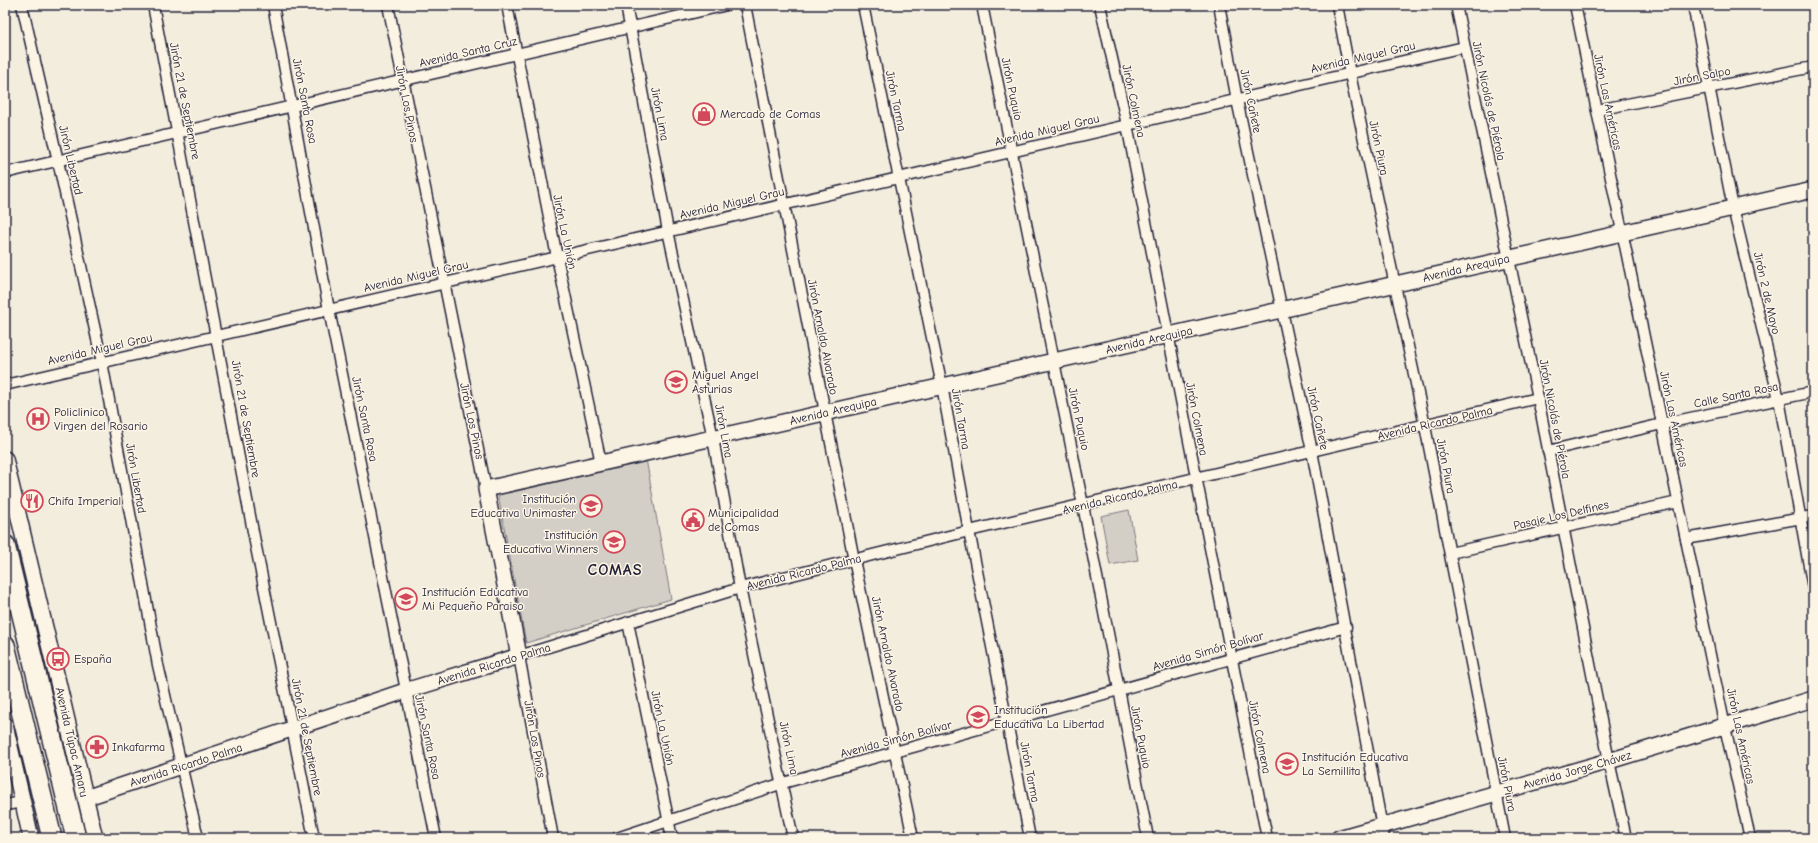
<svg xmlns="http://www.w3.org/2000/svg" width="1818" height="843" viewBox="0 0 1818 843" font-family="'Comic Neue',sans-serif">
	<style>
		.green { fill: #d4cfc6; stroke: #7b7880 }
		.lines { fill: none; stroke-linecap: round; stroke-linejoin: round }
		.street-casing { stroke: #22223b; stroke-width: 13 }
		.secondary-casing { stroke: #22223b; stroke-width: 18 }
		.highway-casing { stroke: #22223b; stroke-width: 22 }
		.street { stroke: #fcf5e5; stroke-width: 10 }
		.secondary { stroke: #fcf5e5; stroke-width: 15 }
		.highway { stroke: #fcf5e5; stroke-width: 19 }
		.labels { text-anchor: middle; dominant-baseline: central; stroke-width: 3; stroke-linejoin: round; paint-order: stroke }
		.street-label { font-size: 12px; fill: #22223b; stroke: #fcf5e5 }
		.poi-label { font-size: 12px; fill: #22223b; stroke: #fcf5e5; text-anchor: start }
		.district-label { font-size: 16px; font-weight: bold; letter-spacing: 1px; fill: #22223b; stroke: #fcf5e5 }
	</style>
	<rect width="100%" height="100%" fill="#f3edde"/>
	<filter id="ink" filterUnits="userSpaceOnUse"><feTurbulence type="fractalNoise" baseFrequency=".025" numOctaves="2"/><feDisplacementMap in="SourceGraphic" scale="8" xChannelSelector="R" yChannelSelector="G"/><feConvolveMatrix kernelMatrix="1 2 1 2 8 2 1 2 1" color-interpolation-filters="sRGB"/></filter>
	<g filter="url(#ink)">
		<g class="green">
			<polygon points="646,459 671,599 526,643 498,495"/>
			<polygon points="1129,510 1138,560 1110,565 1101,516"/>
		</g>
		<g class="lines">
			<g class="street-casing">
				<g id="street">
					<polyline points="22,5 58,161 102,362 158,665 198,838"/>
					<polyline points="153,5 255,542 314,838"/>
					<polyline points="273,5 329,310 436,838"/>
					<polyline points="388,5 486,489"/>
					<polyline points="507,5 557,257 601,463"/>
					<polyline points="626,5 668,231 713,438 740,588 793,838"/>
					<polyline points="745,5 854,560 913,838"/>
					<polyline points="863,5 942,386 969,531 1030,838"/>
					<polyline points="982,5 1083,505 1148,838"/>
					<polyline points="1100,5 1127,125 1267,838"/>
					<polyline points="1219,5 1237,100 1312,451 1384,838"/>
					<polyline points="1337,5 1350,74 1425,426 1505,838"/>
					<polyline points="1456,5 1538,398 1609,761 1626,838"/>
					<polyline points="1575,5 1725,727 1750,838"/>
					<polyline points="1693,5 1733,208 1779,399 1813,588"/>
					<polyline points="1597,110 1813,67"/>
					<polyline points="5,173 727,5"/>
					<polyline points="5,385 1464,47"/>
					<polyline points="1548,451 1662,424 1813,392"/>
					<polyline points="1686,539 1813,516"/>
					<polyline points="1450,553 1678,502"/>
					<polyline points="628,622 672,838"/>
					<polyline points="5,805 23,802"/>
					<polyline points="553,838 519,656 740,588 969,531 1538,398"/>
					<polyline points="617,838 783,783 1346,627"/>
				</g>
			</g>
			<g class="secondary-casing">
				<g id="secondary">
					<polyline points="5,459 95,838"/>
					<polyline points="5,725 31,838"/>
					<polyline points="85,798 405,691 519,656 486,489 1813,190"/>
					<polyline points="1339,838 1609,761 1813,699"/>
				</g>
			</g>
			<g class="highway-casing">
				<g id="highway">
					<polyline points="5,545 76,838"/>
					<polyline points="5,645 52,838"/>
				</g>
			</g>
			<use href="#street" class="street"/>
			<use href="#secondary" class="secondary"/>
			<use href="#highway" class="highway"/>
		</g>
	</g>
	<defs>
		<g id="shop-ring" transform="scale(1.15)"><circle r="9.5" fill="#fcf5e5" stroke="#d1495b" stroke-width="1.5"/><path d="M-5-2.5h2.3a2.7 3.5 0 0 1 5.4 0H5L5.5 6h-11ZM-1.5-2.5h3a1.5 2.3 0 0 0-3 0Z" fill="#d1495b"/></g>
		<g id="school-ring" transform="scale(1.15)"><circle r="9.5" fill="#fcf5e5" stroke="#d1495b" stroke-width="1.5"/><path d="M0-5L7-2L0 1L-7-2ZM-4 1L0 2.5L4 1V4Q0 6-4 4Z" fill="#d1495b"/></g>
		<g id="hospital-ring" transform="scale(1.15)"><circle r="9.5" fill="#fcf5e5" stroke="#d1495b" stroke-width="1.5"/><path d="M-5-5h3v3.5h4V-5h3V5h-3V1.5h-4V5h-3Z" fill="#d1495b"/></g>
		<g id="restaurant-ring" transform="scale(1.15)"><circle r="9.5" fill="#fcf5e5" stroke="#d1495b" stroke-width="1.5"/><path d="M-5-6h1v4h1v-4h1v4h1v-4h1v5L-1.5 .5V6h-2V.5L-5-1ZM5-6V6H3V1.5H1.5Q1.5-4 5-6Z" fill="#d1495b"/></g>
		<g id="civic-ring" transform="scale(1.15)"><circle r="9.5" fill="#fcf5e5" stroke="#d1495b" stroke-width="1.5"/><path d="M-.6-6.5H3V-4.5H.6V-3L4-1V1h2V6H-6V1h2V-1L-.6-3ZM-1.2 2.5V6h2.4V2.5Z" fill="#d1495b"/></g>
		<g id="bus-ring" transform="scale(1.15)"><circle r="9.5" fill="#fcf5e5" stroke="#d1495b" stroke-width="1.5"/><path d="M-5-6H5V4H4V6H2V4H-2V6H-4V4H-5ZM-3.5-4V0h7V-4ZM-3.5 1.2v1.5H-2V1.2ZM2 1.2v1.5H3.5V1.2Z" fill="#d1495b"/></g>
		<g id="pharmacy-ring" transform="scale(1.15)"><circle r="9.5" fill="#fcf5e5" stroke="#d1495b" stroke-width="1.5"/><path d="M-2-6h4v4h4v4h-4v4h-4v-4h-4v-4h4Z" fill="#d1495b"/></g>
	</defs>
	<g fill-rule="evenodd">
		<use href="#shop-ring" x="704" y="114"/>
		<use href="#school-ring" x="676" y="382"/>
		<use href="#hospital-ring" x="38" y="419"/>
		<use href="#restaurant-ring" x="32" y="501"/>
		<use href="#school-ring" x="591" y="506"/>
		<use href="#civic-ring" x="693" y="520"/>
		<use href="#school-ring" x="614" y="542"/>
		<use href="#school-ring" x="406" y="599"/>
		<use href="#bus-ring" x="58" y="659"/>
		<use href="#school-ring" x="978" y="717"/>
		<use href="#pharmacy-ring" x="97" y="747"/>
		<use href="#school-ring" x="1287" y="764"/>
	</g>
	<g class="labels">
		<g class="street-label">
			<text transform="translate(468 52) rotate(-13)">Avenida Santa Cruz</text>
			<text transform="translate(1363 57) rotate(-13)">Avenida Miguel Grau</text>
			<text transform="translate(1702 76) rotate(-11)">Jirón Salpo</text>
			<text transform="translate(1012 89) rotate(78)">Jirón Puquio</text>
			<text transform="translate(185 101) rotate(79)">Jirón 21 de Septiembre</text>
			<text transform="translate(305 101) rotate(79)">Jirón Santa Rosa</text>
			<text transform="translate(896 101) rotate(78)">Jirón Tarma</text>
			<text transform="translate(1134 101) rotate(78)">Jirón Colmena</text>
			<text transform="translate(1251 101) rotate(78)">Jirón Cañete</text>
			<text transform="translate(1489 101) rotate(78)">Jirón Nicolás de Piérola</text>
			<text transform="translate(1608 102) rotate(78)">Jirón Las Américas</text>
			<text transform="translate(407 104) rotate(79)">Jirón Los Pinos</text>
			<text transform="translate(660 114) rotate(79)">Jirón Lima</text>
			<text transform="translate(1047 130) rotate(-13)">Avenida Miguel Grau</text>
			<text transform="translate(1379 148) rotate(78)">Jirón Piura</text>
			<text transform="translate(71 160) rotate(77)">Jirón Libertad</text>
			<text transform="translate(732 203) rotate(-13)">Avenida Miguel Grau</text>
			<text transform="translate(565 232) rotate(78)">Jirón La Unión</text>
			<text transform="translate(1466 268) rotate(-13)">Avenida Arequipa</text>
			<text transform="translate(416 276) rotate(-13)">Avenida Miguel Grau</text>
			<text transform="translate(1767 293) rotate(77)">Jirón 2 de Mayo</text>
			<text transform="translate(823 337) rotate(79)">Jirón Arnaldo Alvarado</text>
			<text transform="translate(1149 340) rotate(-13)">Avenida Arequipa</text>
			<text transform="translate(100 349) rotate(-13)">Avenida Miguel Grau</text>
			<text transform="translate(1736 395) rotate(-12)">Calle Santa Rosa</text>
			<text transform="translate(833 411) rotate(-13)">Avenida Arequipa</text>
			<text transform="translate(1318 418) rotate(78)">Jirón Cañete</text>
			<text transform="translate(246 419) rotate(80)">Jirón 21 de Septiembre</text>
			<text transform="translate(365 419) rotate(78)">Jirón Santa Rosa</text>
			<text transform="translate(961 419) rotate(80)">Jirón Tarma</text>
			<text transform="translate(1079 419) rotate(78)">Jirón Puquio</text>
			<text transform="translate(1197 419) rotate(79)">Jirón Colmena</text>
			<text transform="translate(1555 419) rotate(79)">Jirón Nicolás de Piérola</text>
			<text transform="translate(1674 419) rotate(78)">Jirón Las Américas</text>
			<text transform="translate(472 421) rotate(78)">Jirón Los Pinos</text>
			<text transform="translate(1435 423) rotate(-13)">Avenida Ricardo Palma</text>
			<text transform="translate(724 431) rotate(79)">Jirón Lima</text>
			<text transform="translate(1446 466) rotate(79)">Jirón Piura</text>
			<text transform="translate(136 478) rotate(80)">Jirón Libertad</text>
			<text transform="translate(1120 497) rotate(-13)">Avenida Ricardo Palma</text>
			<text transform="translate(1561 515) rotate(-13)">Pasaje Los Delfines</text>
			<text transform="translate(804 572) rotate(-14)">Avenida Ricardo Palma</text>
			<text transform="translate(1208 651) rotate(-16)">Avenida Simón Bolívar</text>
			<text transform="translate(888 654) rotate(78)">Jirón Arnaldo Alvarado</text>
			<text transform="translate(494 664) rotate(-17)">Avenida Ricardo Palma</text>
			<text transform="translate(663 728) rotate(78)">Jirón La Unión</text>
			<text transform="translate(1741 736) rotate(78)">Jirón Las Américas</text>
			<text transform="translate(307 737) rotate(79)">Jirón 21 de Septiembre</text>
			<text transform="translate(428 737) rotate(78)">Jirón Santa Rosa</text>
			<text transform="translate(1141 737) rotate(79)">Jirón Puquio</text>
			<text transform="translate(1260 737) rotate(79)">Jirón Colmena</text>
			<text transform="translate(535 739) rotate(80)">Jirón Los Pinos</text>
			<text transform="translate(896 739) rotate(-15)">Avenida Simón Bolívar</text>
			<text transform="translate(72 742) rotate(77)">Avenida Túpac Amaru</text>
			<text transform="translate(789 748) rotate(78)">Jirón Lima</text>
			<text transform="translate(186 765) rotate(-18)">Avenida Ricardo Palma</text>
			<text transform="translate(1577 770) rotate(-16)">Avenida Jorge Chávez</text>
			<text transform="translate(1030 772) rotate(79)">Jirón Tarma</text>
			<text transform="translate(1507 784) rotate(79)">Jirón Piura</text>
		</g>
		<g class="poi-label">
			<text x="720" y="114">Mercado de Comas</text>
			<text x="692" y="375">Miguel Angel<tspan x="692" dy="14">Asturias</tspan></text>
			<text x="54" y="412">Policlinico<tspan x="54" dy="14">Virgen del Rosario</tspan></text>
			<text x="576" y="499" text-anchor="end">Institución<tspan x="576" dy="14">Educativa Unimaster</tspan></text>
			<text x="48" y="501">Chifa Imperial</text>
			<text x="708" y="513">Municipalidad<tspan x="708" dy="14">de Comas</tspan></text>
			<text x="598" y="535" text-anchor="end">Institución<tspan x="598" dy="14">Educativa Winners</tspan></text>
			<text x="422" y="592">Institución Educativa<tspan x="422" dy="14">Mi Pequeño Paraiso</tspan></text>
			<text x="74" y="659">España</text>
			<text x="994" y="710">Institución<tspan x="994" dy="14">Educativa La Libertad</tspan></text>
			<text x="112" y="747">Inkafarma</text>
			<text x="1302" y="757">Institución Educativa<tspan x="1302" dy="14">La Semillita</tspan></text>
		</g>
		<g class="district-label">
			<text x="615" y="570">COMAS</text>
		</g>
	</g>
	<rect width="1818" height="843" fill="none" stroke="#fcf5e5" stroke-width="20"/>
	<rect x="10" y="10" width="1798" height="823" fill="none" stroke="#22223b" stroke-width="1.5" filter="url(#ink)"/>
</svg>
